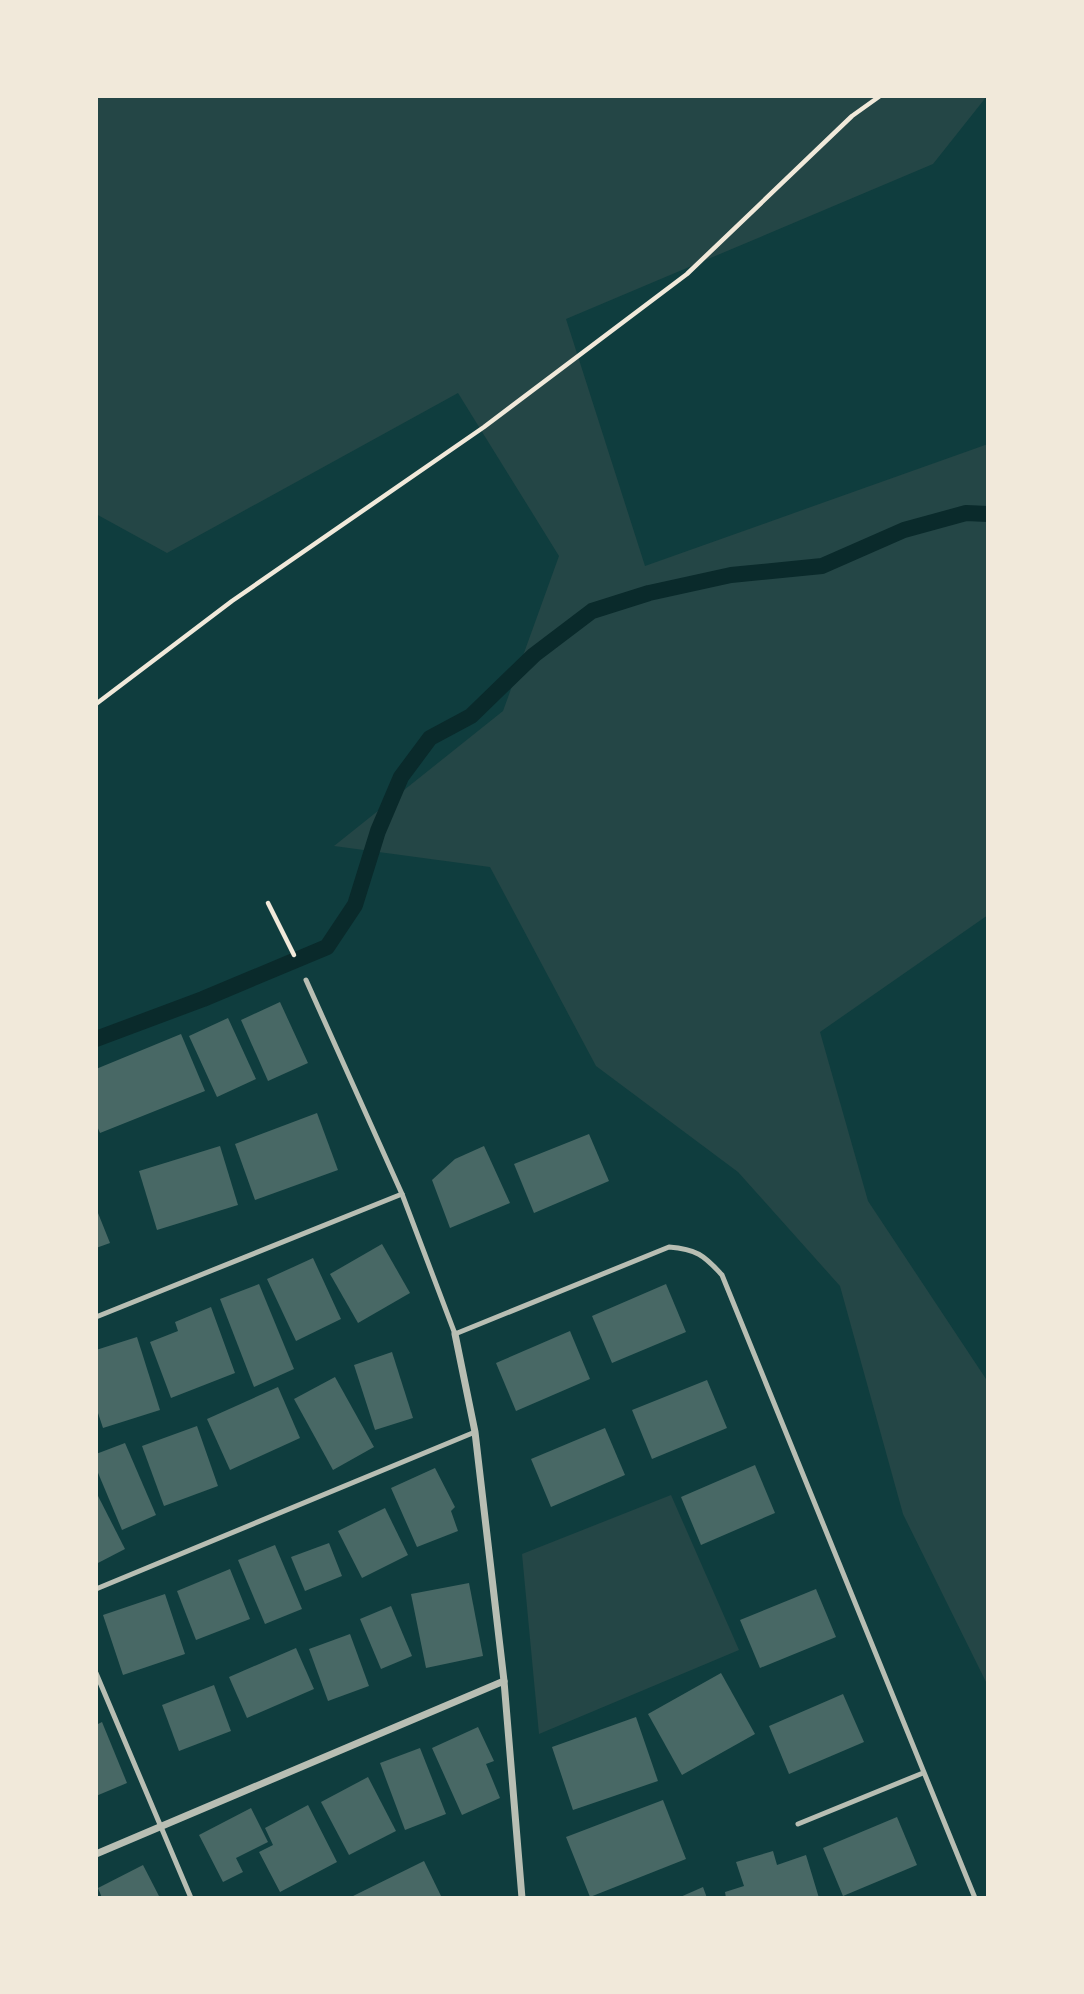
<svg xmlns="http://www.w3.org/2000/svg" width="1084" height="1994" viewBox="0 0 1084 1994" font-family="'Alegreya Sans',sans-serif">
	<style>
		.green { fill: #244646 }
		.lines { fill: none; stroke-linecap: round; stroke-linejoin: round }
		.stream { stroke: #0a2a2b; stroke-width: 16 }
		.building { fill: #486865 }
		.path { stroke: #f1e9da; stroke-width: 4.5 }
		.service { stroke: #b8beb3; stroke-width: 5 }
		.minor { stroke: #b8beb3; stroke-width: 7 }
	</style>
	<rect width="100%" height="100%" fill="#0f3d3e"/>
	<g class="green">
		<polygon points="96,96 987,96 933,164 566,319 645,566 988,444 988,915 820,1032 868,1201 988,1382 988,1686 903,1514 840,1286 738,1172 596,1066 490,867 334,846 503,711 559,556 458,393 167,553 96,514"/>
		<polygon points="671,1495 739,1650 539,1734 522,1554"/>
	</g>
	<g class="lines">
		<polyline class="stream" points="96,1039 203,999 327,947 355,905 378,831 401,777 430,738 471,716 534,655 592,611 649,593 731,575 822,566 904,530 966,513 988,514"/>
	</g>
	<g class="building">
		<polygon points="280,1002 308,1063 268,1081 241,1020"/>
		<polygon points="228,1018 256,1079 217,1097 189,1036"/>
		<polygon points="181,1034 205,1091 100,1133 96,1124 96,1069"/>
		<polygon points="317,1113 338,1170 255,1200 235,1144"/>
		<polygon points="589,1134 609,1181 534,1213 514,1164"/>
		<polygon points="220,1146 238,1205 157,1230 139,1171"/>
		<polygon points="484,1146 510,1203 450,1228 432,1180 455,1159"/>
		<polygon points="96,1208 110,1243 96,1248"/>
		<polygon points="382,1244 410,1293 358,1323 330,1274"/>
		<polygon points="313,1258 341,1319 296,1341 267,1279"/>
		<polygon points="259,1284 294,1369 254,1387 220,1299"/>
		<polygon points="666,1284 686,1332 612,1363 592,1316"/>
		<polygon points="211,1307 235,1373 171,1398 150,1342 178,1331 175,1322"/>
		<polygon points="570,1331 590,1379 516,1411 496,1363"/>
		<polygon points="137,1337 160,1410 103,1428 96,1407 96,1350"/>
		<polygon points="392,1352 413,1418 375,1430 354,1365"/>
		<polygon points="335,1377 374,1447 333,1470 294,1399"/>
		<polygon points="707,1380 727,1428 652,1459 632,1410"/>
		<polygon points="278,1387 300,1438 230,1470 207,1419"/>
		<polygon points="197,1426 218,1486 164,1506 142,1446"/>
		<polygon points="605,1428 625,1475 551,1507 531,1459"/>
		<polygon points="125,1443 156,1515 122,1530 96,1468 96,1454"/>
		<polygon points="755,1465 775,1513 701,1545 681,1497"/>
		<polygon points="435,1468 455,1507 451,1511 458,1531 417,1547 391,1488"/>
		<polygon points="96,1492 125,1549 96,1564"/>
		<polygon points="385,1508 408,1555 362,1578 338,1531"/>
		<polygon points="329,1543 342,1576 305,1591 291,1557"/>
		<polygon points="275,1545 302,1609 265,1624 238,1560"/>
		<polygon points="230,1569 250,1619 196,1640 177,1591"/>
		<polygon points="469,1583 483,1656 426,1668 411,1594"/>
		<polygon points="816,1589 836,1637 760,1668 740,1620"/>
		<polygon points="165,1594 185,1654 123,1675 103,1615"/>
		<polygon points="391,1606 412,1656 381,1669 360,1619"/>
		<polygon points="350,1634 369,1686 328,1701 309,1649"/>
		<polygon points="296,1648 314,1689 247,1718 229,1677"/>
		<polygon points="721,1673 755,1734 682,1775 648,1714"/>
		<polygon points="214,1685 231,1731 179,1751 162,1705"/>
		<polygon points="843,1694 864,1742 789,1774 769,1726"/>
		<polygon points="636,1717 658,1781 573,1810 552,1747"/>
		<polygon points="102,1722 127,1783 96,1796 96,1725"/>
		<polygon points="478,1727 494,1761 486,1764 500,1798 462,1815 432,1748"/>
		<polygon points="420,1748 446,1814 405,1830 380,1763"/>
		<polygon points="368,1777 396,1831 349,1855 321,1802"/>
		<polygon points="663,1800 686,1859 590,1897 566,1837"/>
		<polygon points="308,1805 337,1862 280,1892 259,1852 273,1845 265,1828"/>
		<polygon points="251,1808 268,1842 236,1858 243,1872 223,1882 199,1835"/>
		<polygon points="897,1817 917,1865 843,1896 823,1848"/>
		<polygon points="773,1851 777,1865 806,1855 819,1898 726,1898 725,1892 744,1886 736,1862"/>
		<polygon points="424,1861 442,1898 349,1898"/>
		<polygon points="143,1865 160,1898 102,1898 98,1888"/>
		<polygon points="703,1887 707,1898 678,1898"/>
	</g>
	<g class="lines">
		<g class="path">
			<polyline points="96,704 232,601 484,427 687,274 852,116 880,96"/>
			<polyline points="268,903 294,955"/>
		</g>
		<g class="service">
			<path d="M306 980 402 1194 455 1334 669 1247C696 1249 704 1255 722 1275L975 1898"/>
			<polyline points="96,1317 402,1194"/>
			<polyline points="96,1589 475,1432"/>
			<polyline points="96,1673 191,1898"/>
			<polyline points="798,1824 923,1773"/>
		</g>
		<g class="minor">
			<polyline points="455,1334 475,1432 504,1681 522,1898"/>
			<polyline points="96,1854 504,1681"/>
		</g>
	</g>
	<rect width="1084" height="1994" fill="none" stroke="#f1e9da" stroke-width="196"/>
</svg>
